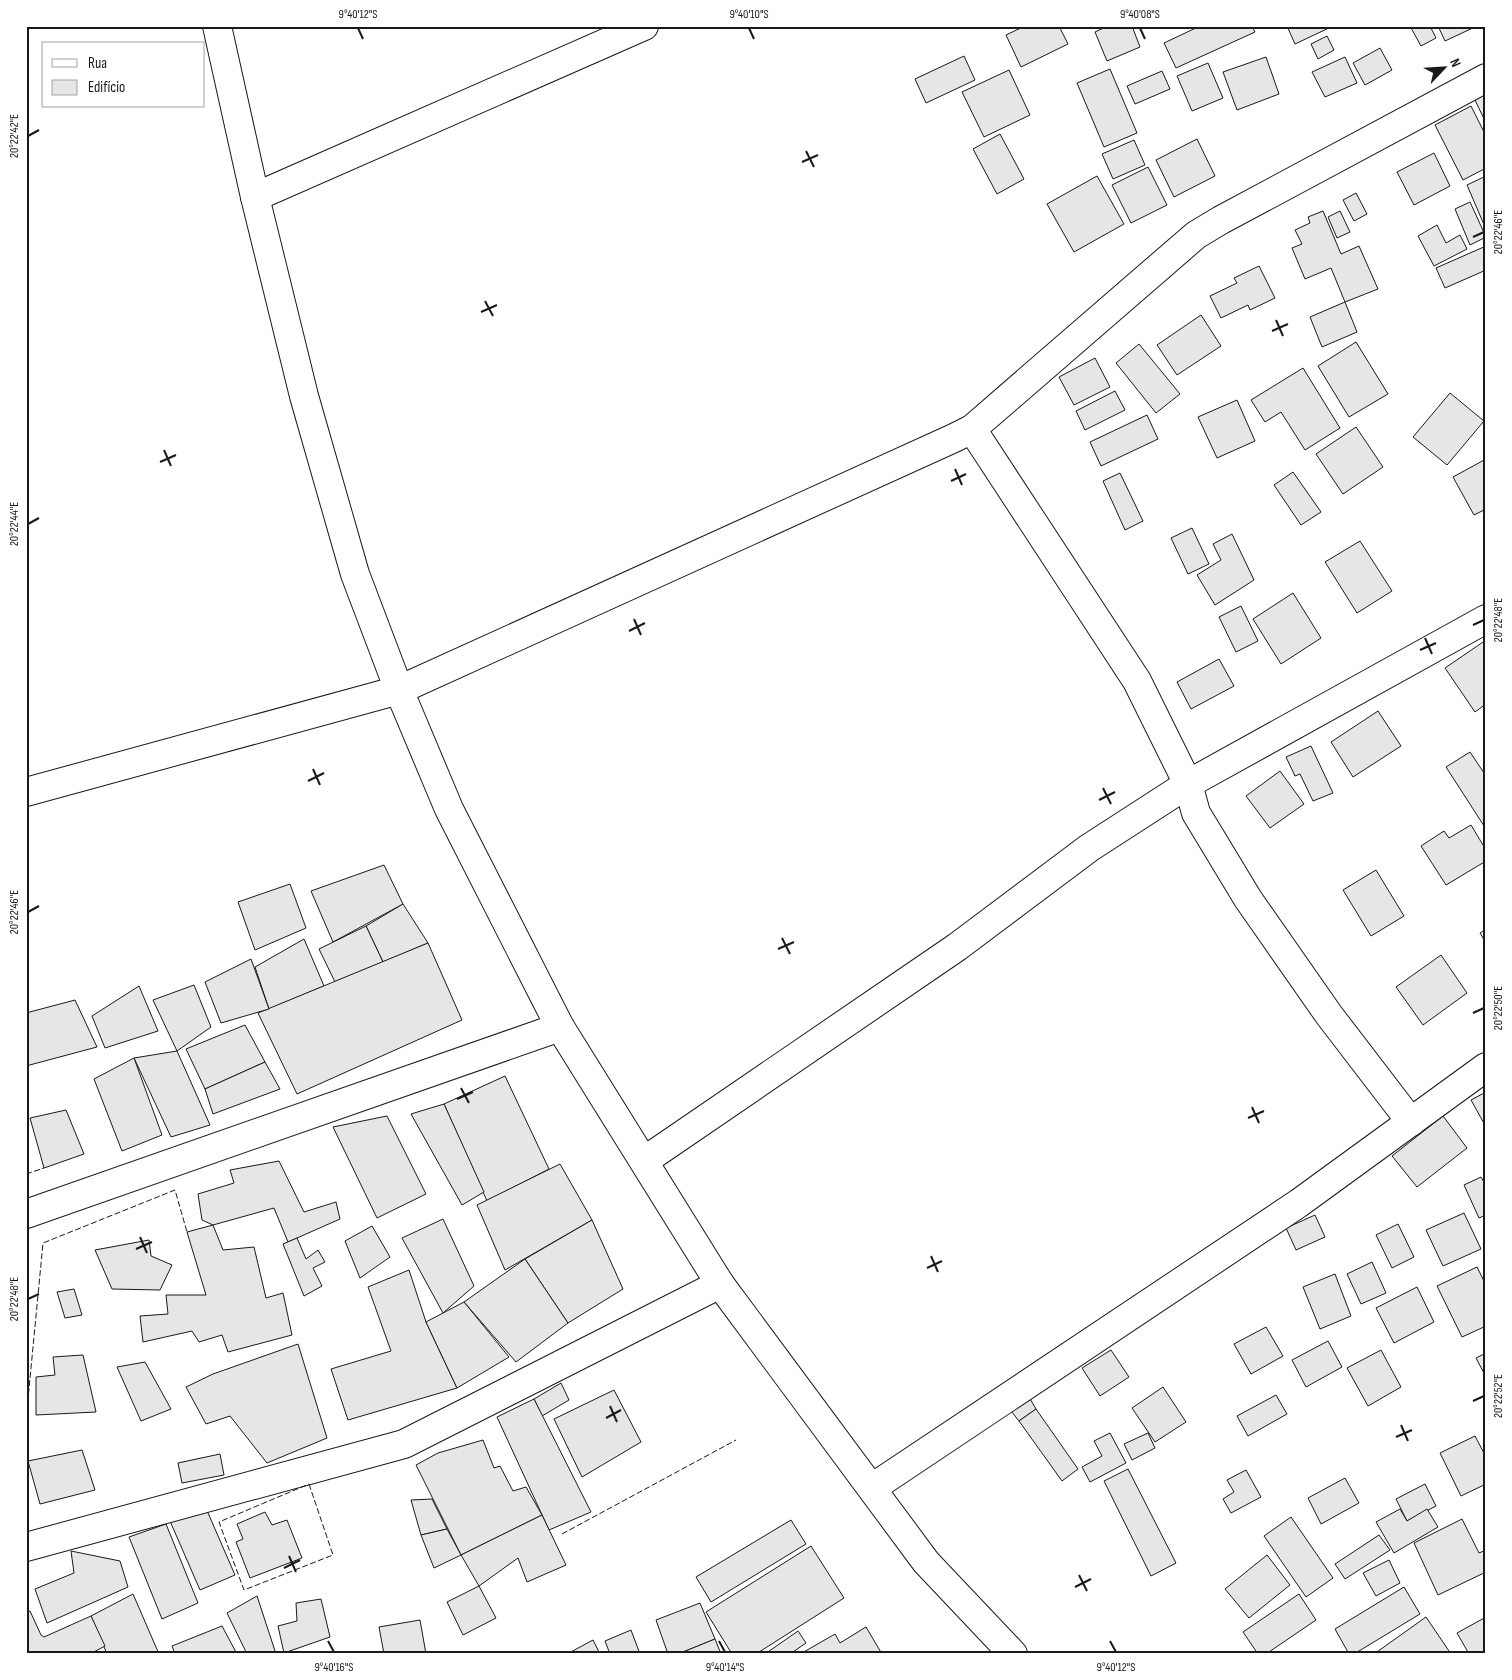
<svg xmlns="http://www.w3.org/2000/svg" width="1512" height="1680" viewBox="0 0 1512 1680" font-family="'Sofia Sans Condensed',sans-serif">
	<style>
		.building { fill: #e6e6e6; stroke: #1a1a1a }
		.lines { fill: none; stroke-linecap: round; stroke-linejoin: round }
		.minor-casing { stroke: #1a1a1a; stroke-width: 30 }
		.major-casing { stroke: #1a1a1a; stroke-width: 30 }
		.minor { stroke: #fff; stroke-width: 28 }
		.major { stroke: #fff; stroke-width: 28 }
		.fence { stroke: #1a1a1a; stroke-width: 1; stroke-dasharray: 6 2.5; stroke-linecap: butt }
		.ticks { fill: none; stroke: #1a1a1a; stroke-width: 2 }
		.neatline { fill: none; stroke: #1a1a1a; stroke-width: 2 }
		.ticks-label { font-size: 12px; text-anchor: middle; fill: #1a1a1a }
	</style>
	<rect width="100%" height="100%" fill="#fff"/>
	<g class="building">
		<polygon points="1025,26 1059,26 1068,44 1021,67 1006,35"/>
		<polygon points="1108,26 1132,26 1140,47 1107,61 1095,32"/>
		<polygon points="1200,26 1252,26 1255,32 1176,68 1164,43"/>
		<polygon points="1287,26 1331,26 1331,27 1295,44"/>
		<polygon points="1410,26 1430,26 1436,38 1421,46"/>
		<polygon points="1438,26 1477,26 1445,41"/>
		<polygon points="1327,36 1334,50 1318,59 1311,44"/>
		<polygon points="1380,48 1392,70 1365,85 1353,63"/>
		<polygon points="964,56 975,80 926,103 915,79"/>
		<polygon points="1266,57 1279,94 1237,110 1223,72"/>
		<polygon points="1345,57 1357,83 1325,97 1312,72"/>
		<polygon points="1208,63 1223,98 1192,111 1177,76"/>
		<polygon points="1110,69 1137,133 1104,147 1077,83"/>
		<polygon points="1009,70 1030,115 984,137 962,92"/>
		<polygon points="1162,71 1170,89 1135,104 1127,86"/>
		<polygon points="1486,93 1486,123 1474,98"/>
		<polygon points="1471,106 1486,136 1486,168 1463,180 1435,125"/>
		<polygon points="1000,134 1024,179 997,194 973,149"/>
		<polygon points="1197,139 1215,176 1174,197 1156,160"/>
		<polygon points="1134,140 1145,165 1113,179 1102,154"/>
		<polygon points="1434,153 1450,186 1414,205 1397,172"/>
		<polygon points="1148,167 1167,205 1131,223 1112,185"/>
		<polygon points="1097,176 1124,224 1074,252 1047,204"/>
		<polygon points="1486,176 1486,227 1485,227 1467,185"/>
		<polygon points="1356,193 1367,214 1354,221 1343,200"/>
		<polygon points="1470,202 1486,237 1470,245 1455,209"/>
		<polygon points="1323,211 1341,254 1359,246 1378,289 1345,302 1331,268 1305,279 1292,248 1302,244 1295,230 1310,223 1308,217"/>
		<polygon points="1340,211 1350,232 1337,238 1328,217"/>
		<polygon points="1437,225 1446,243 1460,235 1467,249 1434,266 1418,236"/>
		<polygon points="1486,246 1486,270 1445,288 1436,268"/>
		<polygon points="1259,266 1275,298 1250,310 1248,305 1221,318 1210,296 1237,283 1234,278"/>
		<polygon points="1345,302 1357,332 1322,347 1310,317"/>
		<polygon points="1201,315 1221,346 1177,375 1157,345"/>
		<polygon points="1356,342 1388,394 1349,417 1318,366"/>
		<polygon points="1139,344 1180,394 1156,413 1116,363"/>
		<polygon points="1095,358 1110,387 1074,405 1059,377"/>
		<polygon points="1303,368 1340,428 1305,450 1281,412 1265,422 1251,400"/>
		<polygon points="1115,391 1125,410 1085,430 1076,411"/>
		<polygon points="1450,393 1484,421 1447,465 1413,437"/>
		<polygon points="1237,400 1255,441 1217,458 1198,417"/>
		<polygon points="1147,415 1158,439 1101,466 1090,442"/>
		<polygon points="1356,427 1383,467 1343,494 1316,454"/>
		<polygon points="1486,459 1486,509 1474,515 1453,477"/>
		<polygon points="1293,472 1321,512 1301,525 1274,485"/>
		<polygon points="1120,473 1143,521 1125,530 1103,481"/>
		<polygon points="1192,528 1209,564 1188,574 1171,538"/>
		<polygon points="1232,534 1254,580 1215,605 1197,575 1221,560 1213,544"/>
		<polygon points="1360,541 1392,591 1357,613 1325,562"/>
		<polygon points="1293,593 1321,638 1281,664 1253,619"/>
		<polygon points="1241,606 1258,641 1236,652 1219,617"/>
		<polygon points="1486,640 1486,704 1475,712 1445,668"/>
		<polygon points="1219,659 1234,686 1191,709 1177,682"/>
		<polygon points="1378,711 1401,746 1353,777 1331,742"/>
		<polygon points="1311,746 1333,793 1313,801 1300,774 1295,776 1286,757"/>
		<polygon points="1470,752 1486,776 1486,829 1446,767"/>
		<polygon points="1280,771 1304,804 1270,828 1246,796"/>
		<polygon points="1471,825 1486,850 1486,861 1446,885 1421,846 1444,831 1449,838"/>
		<polygon points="384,865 403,904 333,942 311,891"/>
		<polygon points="1376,870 1404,916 1371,936 1343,890"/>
		<polygon points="290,884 306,928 255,950 238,902"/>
		<polygon points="403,904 428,943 383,962 366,926"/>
		<polygon points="366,926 383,962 335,982 319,949"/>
		<polygon points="1486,929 1486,943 1480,933"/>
		<polygon points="304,939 324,986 269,1009 255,967"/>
		<polygon points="428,943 462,1020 297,1094 258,1013"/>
		<polygon points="1441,955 1467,993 1423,1025 1396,987"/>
		<polygon points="251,959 269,1009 221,1023 205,982"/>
		<polygon points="194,985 211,1027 177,1051 153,1000"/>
		<polygon points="139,986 158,1031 105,1048 92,1016"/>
		<polygon points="75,1000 97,1047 26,1066 26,1013"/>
		<polygon points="245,1025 265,1062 205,1089 186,1049"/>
		<polygon points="177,1051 210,1125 171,1137 134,1058"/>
		<polygon points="134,1058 162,1135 122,1151 94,1079"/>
		<polygon points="265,1062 280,1089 213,1114 205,1089"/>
		<polygon points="505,1076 549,1169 487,1201 444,1104"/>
		<polygon points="1486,1092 1486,1127 1471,1100"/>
		<polygon points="444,1104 484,1192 462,1205 411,1114"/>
		<polygon points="66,1110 84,1154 44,1168 30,1118"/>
		<polygon points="387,1116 426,1194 377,1218 333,1127"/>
		<polygon points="1443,1116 1467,1148 1417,1187 1392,1156"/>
		<polygon points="279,1161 304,1212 336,1202 340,1219 288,1242 274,1208 213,1225 202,1220 198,1194 234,1183 230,1170"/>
		<polygon points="560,1164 592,1220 505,1270 477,1205"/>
		<polygon points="1481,1177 1486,1186 1486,1215 1479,1218 1464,1185"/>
		<polygon points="1464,1213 1481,1249 1443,1266 1426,1230"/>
		<polygon points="1315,1215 1325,1237 1296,1250 1286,1228"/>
		<polygon points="443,1219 474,1286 443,1313 402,1238"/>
		<polygon points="592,1220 623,1289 568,1323 525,1259"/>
		<polygon points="1398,1224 1414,1257 1392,1268 1376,1235"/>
		<polygon points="213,1225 223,1250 254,1247 266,1298 283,1293 292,1335 228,1352 222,1335 199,1342 192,1331 143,1342 140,1316 168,1314 166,1295 206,1295 187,1232"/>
		<polygon points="372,1226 390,1257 360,1278 345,1241"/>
		<polygon points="297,1238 306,1259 318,1250 325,1262 313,1268 322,1286 304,1296 283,1244"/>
		<polygon points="149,1240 151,1256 172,1265 160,1290 112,1289 95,1250"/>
		<polygon points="525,1259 568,1323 516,1362 464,1302"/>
		<polygon points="1372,1262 1386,1293 1361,1304 1347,1274"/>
		<polygon points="1477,1267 1486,1285 1486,1326 1462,1337 1437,1286"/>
		<polygon points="409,1270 426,1322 457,1388 348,1420 331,1369 391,1351 368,1287"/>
		<polygon points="1335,1274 1351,1316 1320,1329 1303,1287"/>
		<polygon points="1417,1287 1434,1322 1394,1343 1376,1308"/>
		<polygon points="74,1289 82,1315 65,1318 57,1292"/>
		<polygon points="464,1302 509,1357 457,1388 426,1322"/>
		<polygon points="1266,1327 1283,1356 1251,1374 1234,1344"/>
		<polygon points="1328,1341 1342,1367 1306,1387 1292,1360"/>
		<polygon points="298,1344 327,1438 267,1463 230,1416 206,1424 186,1387 213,1374"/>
		<polygon points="1111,1350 1129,1377 1100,1396 1082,1368"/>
		<polygon points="1381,1350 1401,1387 1368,1406 1347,1368"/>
		<polygon points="1486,1353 1486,1377 1476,1358"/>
		<polygon points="83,1355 96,1412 36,1415 36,1377 55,1375 53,1357"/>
		<polygon points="145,1362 171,1409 141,1421 117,1367"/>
		<polygon points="561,1383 569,1400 542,1416 534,1399"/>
		<polygon points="1163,1387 1186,1422 1155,1442 1132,1408"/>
		<polygon points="614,1390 641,1442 582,1477 554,1419"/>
		<polygon points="1026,1392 1036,1409 1019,1421 1007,1406"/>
		<polygon points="1276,1395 1287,1414 1248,1436 1237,1416"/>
		<polygon points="534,1399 591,1512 549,1530 497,1417"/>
		<polygon points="1036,1409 1078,1469 1062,1481 1019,1421"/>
		<polygon points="1110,1433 1126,1463 1090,1482 1082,1467 1102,1456 1094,1441"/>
		<polygon points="1148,1433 1155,1448 1132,1460 1124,1444"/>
		<polygon points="1475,1436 1486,1457 1486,1484 1461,1496 1440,1453"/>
		<polygon points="483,1440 494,1468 500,1466 513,1491 526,1487 542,1515 461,1555 416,1465 438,1453"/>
		<polygon points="82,1450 95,1490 40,1504 28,1461"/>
		<polygon points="220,1454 224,1475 182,1483 178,1463"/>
		<polygon points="1128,1469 1176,1563 1151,1576 1104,1481"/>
		<polygon points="1246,1470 1261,1497 1231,1513 1223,1499 1234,1492 1227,1480"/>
		<polygon points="1345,1478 1359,1503 1321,1524 1308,1498"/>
		<polygon points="1425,1484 1436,1506 1407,1521 1396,1499"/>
		<polygon points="432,1499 447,1529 421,1535 411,1500"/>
		<polygon points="205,1506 235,1575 200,1590 170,1521"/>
		<polygon points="1400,1509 1407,1521 1427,1509 1438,1527 1394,1553 1376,1522"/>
		<polygon points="265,1512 272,1525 287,1520 302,1558 250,1578 236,1542 243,1539 237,1524"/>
		<polygon points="542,1515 566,1565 527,1582 518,1558 479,1586 461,1555"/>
		<polygon points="1291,1517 1333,1578 1306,1597 1264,1536"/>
		<polygon points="1462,1519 1479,1553 1486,1550 1486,1572 1438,1595 1414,1543"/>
		<polygon points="791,1520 806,1544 711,1602 696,1577"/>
		<polygon points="166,1524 198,1603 162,1619 129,1537"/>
		<polygon points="447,1529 461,1555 434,1568 421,1535"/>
		<polygon points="1379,1535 1390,1550 1345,1579 1335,1564"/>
		<polygon points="811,1546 844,1598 756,1654 732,1654 706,1612"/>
		<polygon points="71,1551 120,1561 128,1587 47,1623 35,1589 74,1573"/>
		<polygon points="1267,1555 1290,1585 1249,1618 1225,1589"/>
		<polygon points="1389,1560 1400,1583 1376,1596 1363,1573"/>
		<polygon points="479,1586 496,1618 463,1635 447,1602"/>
		<polygon points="1404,1587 1420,1614 1354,1654 1349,1654 1335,1629"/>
		<polygon points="133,1594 159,1654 107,1654 91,1616"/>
		<polygon points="1299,1594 1316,1620 1266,1654 1258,1654 1243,1632"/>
		<polygon points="257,1596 276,1654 247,1654 227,1613"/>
		<polygon points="321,1599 330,1637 284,1653 278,1626 297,1621 296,1603"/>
		<polygon points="700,1603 715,1639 678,1654 668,1654 656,1620"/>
		<polygon points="30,1611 41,1635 44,1637 91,1616 105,1646 90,1654 28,1654 26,1651 26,1613"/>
		<polygon points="1426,1617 1449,1651 1444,1654 1374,1654"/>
		<polygon points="1486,1617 1486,1654 1469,1654 1457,1633"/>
		<polygon points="420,1620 426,1654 384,1654 379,1627"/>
		<polygon points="222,1626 237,1654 175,1654 172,1646"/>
		<polygon points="866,1627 882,1654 802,1653 835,1634 840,1643"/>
		<polygon points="631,1630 640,1654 610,1654 605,1641"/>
		<polygon points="798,1631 806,1643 790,1654 765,1654"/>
		<polygon points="715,1639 721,1654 678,1654"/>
		<polygon points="593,1640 600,1654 567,1654"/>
	</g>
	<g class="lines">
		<g class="minor-casing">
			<g id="minor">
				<polyline points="255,197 644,26"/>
				<polyline points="972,429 1137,681 1188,784 1196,813 1248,899 1329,1015 1411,1122"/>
				<polyline points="26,792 399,690 954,438 972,429 1196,235 1221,220 1486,78"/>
				<polyline points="644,1161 957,947 1089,848 1188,784 1486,619"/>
				<polyline points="26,1214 560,1027"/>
				<polyline points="872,1488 1299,1203 1486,1067"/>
				<polyline points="26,1547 404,1444 720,1284"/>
			</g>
		</g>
		<g class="major-casing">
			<polyline id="major" points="217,26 255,197 304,396 355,574 399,690 449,809 560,1027 720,1284 926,1562 1013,1654"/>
		</g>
		<use href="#minor" class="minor"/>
		<use href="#major" class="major"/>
		<g class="fence">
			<polyline points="26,1174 44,1168"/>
			<polyline points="26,1420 43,1243 175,1190 187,1232"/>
			<polygon points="309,1484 333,1555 244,1590 219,1522"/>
			<polyline points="562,1534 736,1440"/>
		</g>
	</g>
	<path class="ticks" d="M358 28 363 39M749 28 754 39M1140 28 1145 39M28 136 39 130M806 151 814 167M802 162 818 155M1473 237 1484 232M485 301 493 316M481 312 497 305M1276 320 1283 336M1272 331 1288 324M164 450 171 466M160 462 176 455M955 469 962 485M951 481 966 474M28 524 39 518M634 619 641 635M1473 625 1484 620M629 631 645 623M1425 638 1432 654M1420 650 1436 643M313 769 320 785M308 781 324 773M1103 788 1111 804M1099 800 1115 792M28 912 39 906M782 938 790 954M778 949 794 942M1473 1013 1484 1008M461 1088 469 1103M457 1099 473 1092M1252 1107 1259 1123M1248 1118 1264 1111M140 1237 147 1253M136 1249 152 1242M931 1256 938 1272M927 1268 942 1261M28 1299 39 1294M1473 1401 1484 1396M610 1406 617 1422M606 1418 621 1410M1401 1425 1408 1441M1396 1437 1412 1430M289 1556 296 1572M284 1568 300 1560M1079 1575 1087 1591M1075 1587 1091 1579M328 1641 334 1652M719 1641 725 1652M1110 1641 1116 1652"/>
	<rect width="1512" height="1680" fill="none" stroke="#ffffff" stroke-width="55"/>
	<rect x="42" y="42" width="162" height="65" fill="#ffffff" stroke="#a3a3a3"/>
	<rect x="52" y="59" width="25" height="8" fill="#ffffff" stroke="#a3a3a3"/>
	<text x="88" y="68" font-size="15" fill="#1a1a1a">Rua</text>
	<rect x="52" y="80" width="25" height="15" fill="#e6e6e6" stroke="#a3a3a3"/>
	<text x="88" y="92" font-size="15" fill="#1a1a1a">Edifício</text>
	<g transform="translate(1444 68) rotate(65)" stroke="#ffffff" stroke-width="4" paint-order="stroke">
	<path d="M0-4L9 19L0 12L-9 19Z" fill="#1a1a1a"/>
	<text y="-8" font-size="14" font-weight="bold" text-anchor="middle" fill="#1a1a1a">N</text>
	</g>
	<rect x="28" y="28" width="1456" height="1624" class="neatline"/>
	<g class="ticks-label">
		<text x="358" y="18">9°40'12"S</text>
		<text x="749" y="18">9°40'10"S</text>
		<text x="1140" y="18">9°40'08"S</text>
		<text transform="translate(14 136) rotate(-90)" y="4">20°22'42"E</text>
		<text transform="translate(1498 232) rotate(-90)" y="4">20°22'46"E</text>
		<text transform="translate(14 524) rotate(-90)" y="4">20°22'44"E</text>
		<text transform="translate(1498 620) rotate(-90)" y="4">20°22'48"E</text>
		<text transform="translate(14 912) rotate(-90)" y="4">20°22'46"E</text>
		<text transform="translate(1498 1008) rotate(-90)" y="4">20°22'50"E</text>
		<text transform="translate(14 1299) rotate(-90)" y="4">20°22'48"E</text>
		<text transform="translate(1498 1396) rotate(-90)" y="4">20°22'52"E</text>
		<text x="334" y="1671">9°40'16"S</text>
		<text x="725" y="1671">9°40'14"S</text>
		<text x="1116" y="1671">9°40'12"S</text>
	</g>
</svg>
